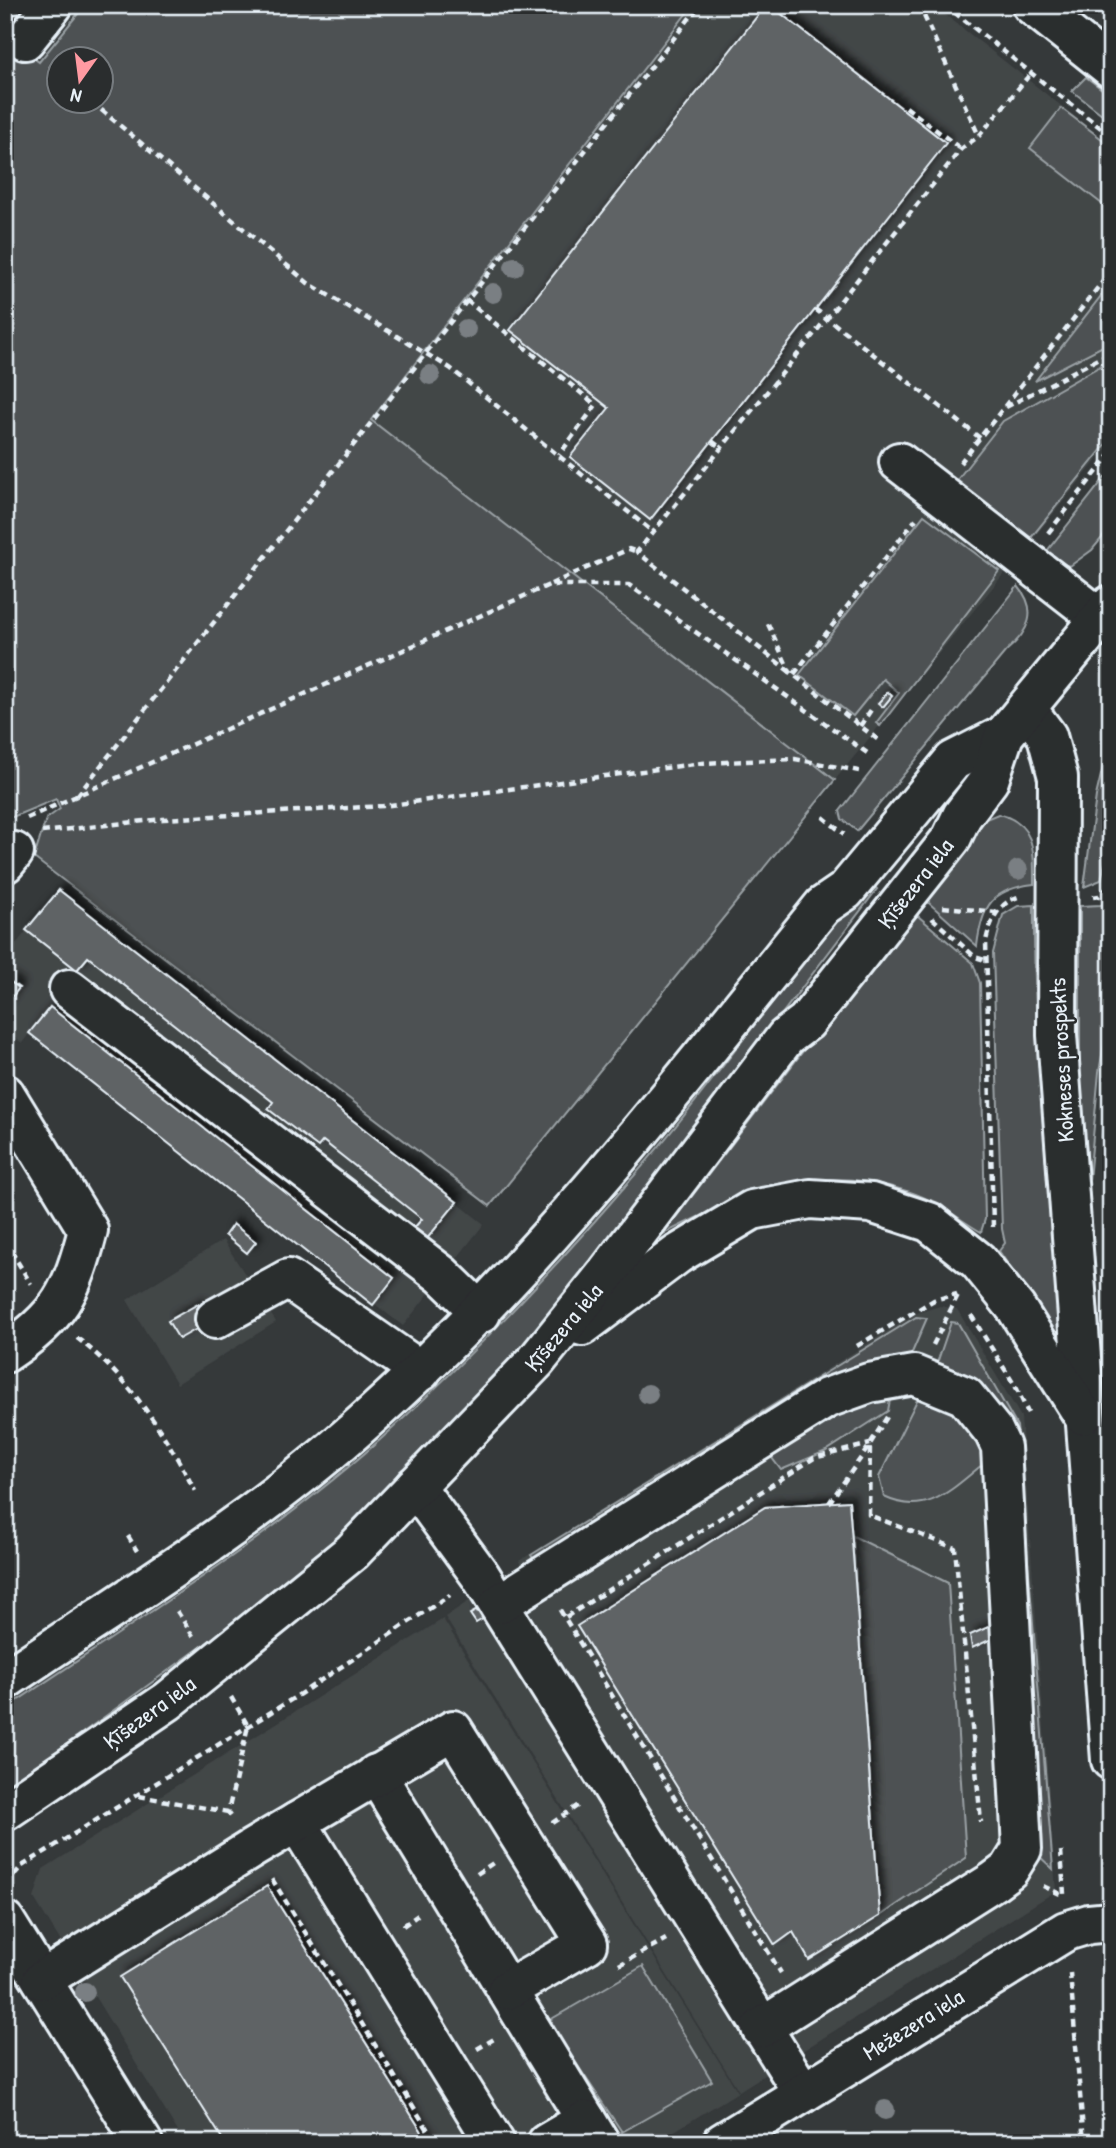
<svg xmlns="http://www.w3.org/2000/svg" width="1116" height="2148" viewBox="0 0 1116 2148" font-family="'Patrick Hand',sans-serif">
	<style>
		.built { fill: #424647 }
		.green { fill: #4d5152; stroke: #9aa1a5; stroke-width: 2; fill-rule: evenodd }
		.building { fill: #5f6365; stroke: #e8f1f8; stroke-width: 2; filter: url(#shadow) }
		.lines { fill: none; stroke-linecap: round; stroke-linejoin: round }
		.minor-casing { stroke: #e8f1f8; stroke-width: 44 }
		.path { stroke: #e8f1f8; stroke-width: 4.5; stroke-dasharray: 7 5; stroke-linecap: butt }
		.minor { stroke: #2a2d2e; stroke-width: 38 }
		.tram { stroke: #e8f1f8; stroke-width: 2 }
		.tree { fill: #7a7f83 }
		.labels { text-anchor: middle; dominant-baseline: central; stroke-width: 5; stroke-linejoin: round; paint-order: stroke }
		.street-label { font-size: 23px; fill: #e8f1f8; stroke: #2a2d2e }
	</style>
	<defs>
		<filter id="shadow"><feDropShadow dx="6" dy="-6" stdDeviation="3.5" flood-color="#0009"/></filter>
	</defs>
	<rect width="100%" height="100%" fill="#35393a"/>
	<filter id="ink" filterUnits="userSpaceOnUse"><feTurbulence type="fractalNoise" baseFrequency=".0143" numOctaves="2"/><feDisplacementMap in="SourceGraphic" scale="14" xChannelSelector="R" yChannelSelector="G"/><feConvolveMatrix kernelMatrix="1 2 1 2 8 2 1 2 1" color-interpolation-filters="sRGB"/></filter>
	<g filter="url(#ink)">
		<g class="built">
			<polygon points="693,5 933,5 1111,145 1111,443 835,780 370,420"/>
			<polygon points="59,890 484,1224 403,1326 29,1034 22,1043 5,1030 5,958"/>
			<polygon points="223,1240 276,1322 177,1384 127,1300"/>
			<polygon points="940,1306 957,1309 1021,1417 1056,1891 739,2091 445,1617 521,1566 519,1561 917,1313"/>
			<polygon points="443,1619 738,2092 655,2143 185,2143 34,1898 43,1869"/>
		</g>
		<g class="green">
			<path d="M85 5H693L371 420 835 780 490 1206 34 858 46 819 60 809 56 799 5 820V36L39 62ZM60 60H102V102H60Z"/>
			<polygon points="1086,77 1111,96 1111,121 1072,91"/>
			<polygon points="1061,108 1111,146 1111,211 1030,148"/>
			<polygon points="1111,283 1111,342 1035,381"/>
			<polygon points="1111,360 1111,438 1026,544 953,485 1003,421"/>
			<polygon points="1111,470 1111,527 1092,550 1070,566 1052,562 1043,556"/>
			<polygon points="924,515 999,571 880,726 876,723 899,693 883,679 853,716 799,675"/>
			<path d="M1018 586C1039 611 1029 632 1006 651L857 831 842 819 840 811Z"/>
			<path d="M1111 733C1111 782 1114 832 1101 880L1084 887 1096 796Z"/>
			<path d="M998 814C1036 823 1034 852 1034 884 992 889 982 905 977 946L921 896 981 821Z"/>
			<path d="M869 881 877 889 600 1253 527 1342 398 1479 340 1535 220 1633 5 1789V1709C137 1620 275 1536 392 1429 475 1353 554 1269 627 1184 712 1087 785 979 869 881Z"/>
			<polygon points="1111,897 1111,1005 1099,1072 1089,1180 1080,1073 1080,906 1101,905"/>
			<path d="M1034 905C1033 1051 1050 1198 1061 1344L999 1251 1005 1243 1002 1229 993 953 1003 915 1018 906Z"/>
			<path d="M911 910 973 963 980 983 985 1219 981 1232C959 1219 935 1200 910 1192 813 1160 749 1191 663 1234Z"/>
			<polygon points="916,1317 927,1318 908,1362 540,1569 531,1555"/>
			<polygon points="951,1322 958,1323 1017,1426 1053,1869 1038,1855 1009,1434 933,1375"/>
			<path d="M921 1392C956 1409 978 1423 983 1464 950 1491 926 1517 884 1497L879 1477Z"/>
			<polygon points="891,1394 888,1411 826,1451 781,1470 769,1454 841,1409"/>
			<polygon points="853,1536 948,1583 966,1858 880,1916"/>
			<polygon points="643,1966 712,2081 622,2132 548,2021"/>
		</g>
		<g class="building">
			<polygon points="766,5 770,5 946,143 650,520 570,457 609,408 510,330"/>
			<polygon points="888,692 892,696 883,707 878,703"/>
			<polygon points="59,890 457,1202 426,1240 413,1229 422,1219 323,1141 318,1147 268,1109 273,1102 88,957 77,970 26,930"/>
			<polygon points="5,978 19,988 5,1006"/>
			<polygon points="50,1007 394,1278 373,1305 29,1033"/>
			<polygon points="233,1224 256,1242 247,1253 225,1235"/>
			<polygon points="198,1304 209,1322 179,1339 168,1321"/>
			<polygon points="849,1501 880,1916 809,1960 793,1932 775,1945 577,1626 765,1507"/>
			<polygon points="481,1608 486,1617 476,1623 470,1614"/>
			<polygon points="993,1625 994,1638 972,1648 970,1635"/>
			<polygon points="267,1886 429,2143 225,2143 120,1977"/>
		</g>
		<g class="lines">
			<g class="minor-casing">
				<g id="minor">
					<polyline points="1032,5 1111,68"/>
					<polyline points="25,40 53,5"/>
					<polyline points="899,462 1100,618"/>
					<polyline points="1027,709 1047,736 1058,777 1057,1035 1111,1760"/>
					<polyline points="5,863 14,852"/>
					<polyline points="69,989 442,1275 481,1313"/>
					<path d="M5 1094 88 1230C72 1292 60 1317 5 1353"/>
					<polyline points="215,1319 288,1279 421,1371"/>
					<polyline points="582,1326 678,1254 752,1210 810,1199 871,1203 929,1222 978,1261 1016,1308 1083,1415"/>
					<polyline points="415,1486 480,1575 803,2093"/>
					<polyline points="499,1604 827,1398 869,1383 914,1375 965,1396 994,1432 1001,1447 1022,1849 1009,1870 994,1881 761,2028"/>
					<path d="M5 1680C122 1601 246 1526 353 1432 532 1275 674 1091 823 906L845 891 953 761 1004 735"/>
					<polyline points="376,1774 600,2143"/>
					<polyline points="5,1811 168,1701 352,1552 536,1361 607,1273 786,1037 806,1022 951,839 962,816 989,780 1004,735 1111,605"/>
					<polyline points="297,1822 495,2143"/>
					<polyline points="5,1921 143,2143"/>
					<polyline points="42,1980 253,1848 453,1730 587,1944 507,1990"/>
					<polyline points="547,2143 586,2120"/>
					<polyline points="722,2143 1066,1931 1089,1924 1111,1922"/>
				</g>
			</g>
			<g class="path">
				<polyline points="919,5 979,136"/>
				<polyline points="945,5 1111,136"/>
				<polyline points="50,65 60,74"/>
				<polyline points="92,102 308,283 450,368 653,532"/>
				<polyline points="906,107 961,149"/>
				<polyline points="466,300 596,405 559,455"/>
				<polyline points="1006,407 1111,352"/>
				<polyline points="980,438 827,318 961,149 979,136 1031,73"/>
				<polyline points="712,441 721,448"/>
				<polyline points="960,463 1111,271"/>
				<polyline points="1048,533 1111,454"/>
				<polyline points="551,584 629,549 637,552"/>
				<polyline points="768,624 790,672 881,742"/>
				<polyline points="790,672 637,552 827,318 815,309"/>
				<polyline points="794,674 916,519"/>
				<polyline points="860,726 871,710"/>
				<polyline points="77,796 700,5"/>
				<polyline points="823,817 844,834"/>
				<polyline points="27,818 549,585 629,585 870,755"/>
				<polyline points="42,832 163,819 383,806 702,763 795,759 859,771"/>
				<polyline points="1093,897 1099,896 1108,887 1111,868"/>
				<polyline points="943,907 997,912"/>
				<polyline points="932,918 975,957 985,960"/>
				<path d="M993 1227 986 941C991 919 999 902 1021 896"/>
				<polyline points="5,1241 31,1284"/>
				<polyline points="971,1315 1017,1389 1028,1413"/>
				<path d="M77 1338C129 1378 165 1433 195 1491"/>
				<polyline points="933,1345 959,1293"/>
				<polyline points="857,1346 934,1300 957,1294"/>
				<polyline points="887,1417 870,1444 869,1515 955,1548 981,1822"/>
				<polyline points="829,1503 870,1445"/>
				<polyline points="128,1536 137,1551"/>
				<polyline points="560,1610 781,1973"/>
				<polyline points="177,1611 193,1636"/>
				<polyline points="566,1617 814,1458 870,1444"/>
				<polyline points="231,1697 248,1726 228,1812 233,1819"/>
				<polyline points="139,1796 228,1812"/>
				<polyline points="552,1823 580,1804"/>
				<polyline points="1061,1851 1064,1894"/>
				<polyline points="477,1874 493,1863"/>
				<polyline points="272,1879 436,2143"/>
				<polyline points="6,1884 22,1866 297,1696 450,1595"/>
				<polyline points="1043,1886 1060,1894"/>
				<polyline points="403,1926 418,1915"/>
				<polyline points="619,1965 666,1939"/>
				<polyline points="1070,1973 1084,2143"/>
				<polyline points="477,2049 494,2039"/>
			</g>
			<use href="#minor" class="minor"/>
			<polyline class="tram" points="1111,1048 1102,1137 1111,1310"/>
		</g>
		<g class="tree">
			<circle cx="514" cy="267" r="10"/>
			<circle cx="493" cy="293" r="10"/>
			<circle cx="466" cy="329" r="10"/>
			<circle cx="430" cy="375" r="10"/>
			<circle cx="1018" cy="870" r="10"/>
			<circle cx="648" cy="1394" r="10"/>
			<circle cx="85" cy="1992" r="10"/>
			<circle cx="885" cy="2110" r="10"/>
		</g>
	</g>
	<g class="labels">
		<g class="street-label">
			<text transform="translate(915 883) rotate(-52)">Ķīšezera iela</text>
			<text transform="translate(1061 1060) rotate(-93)">Kokneses prospekts</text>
			<text transform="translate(563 1327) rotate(-50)">Ķīšezera iela</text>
			<text transform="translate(149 1712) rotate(-36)">Ķīšezera iela</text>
			<text transform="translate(913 2024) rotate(-32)">Mežezera iela</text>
		</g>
	</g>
	<rect width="1116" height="2148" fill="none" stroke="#2a2d2e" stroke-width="28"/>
	<rect x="14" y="14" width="1088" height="2120" fill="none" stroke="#e8f1f8" stroke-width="2.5" filter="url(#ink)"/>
	<g transform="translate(80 80) rotate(194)"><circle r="33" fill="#2a2d2e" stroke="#767b7f" stroke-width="2"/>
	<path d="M0-5L12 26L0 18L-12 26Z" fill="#ff9aa2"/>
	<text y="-10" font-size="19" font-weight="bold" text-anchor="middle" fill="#e8f1f8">N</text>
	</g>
</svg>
